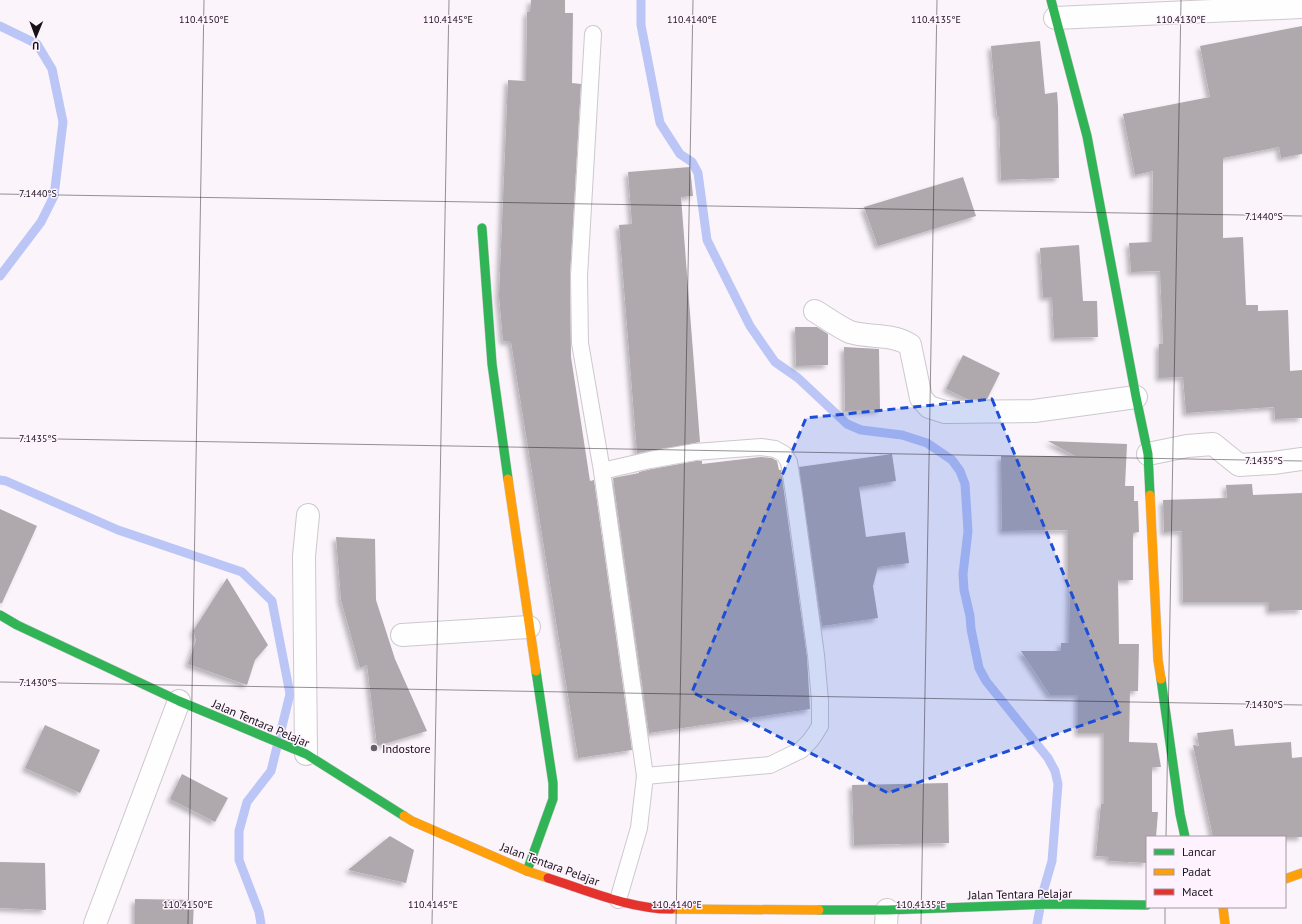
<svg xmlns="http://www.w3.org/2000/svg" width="1302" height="924" viewBox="0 0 1302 924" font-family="'PT Sans',sans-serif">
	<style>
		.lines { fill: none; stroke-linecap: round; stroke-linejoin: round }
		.stream { stroke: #bbc6f7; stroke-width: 9 }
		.building { fill: #afa9ad; filter: url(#shadow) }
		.lane-casing { stroke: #cdc8cd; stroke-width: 18 }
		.street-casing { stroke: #cdc8cd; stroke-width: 24 }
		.fast-casing { stroke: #cdc8cd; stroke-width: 10 }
		.slow-casing { stroke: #cdc8cd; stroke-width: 10 }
		.jam-casing { stroke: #cdc8cd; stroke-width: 10 }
		.lane { stroke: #fefefe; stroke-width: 16 }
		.street { stroke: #fefefe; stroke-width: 22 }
		.fast { stroke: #30b455; stroke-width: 9 }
		.slow { stroke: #ff9f0a; stroke-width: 9 }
		.jam { stroke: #e5322d; stroke-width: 9 }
		.marked { fill: #1d4ed8; fill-opacity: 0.2; stroke: #1d4ed8; stroke-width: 3; stroke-dasharray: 8 5; stroke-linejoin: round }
		.ticks { fill: none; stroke: #171218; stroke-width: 1; stroke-opacity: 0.45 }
		.poi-dot { fill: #676167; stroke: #fef2fe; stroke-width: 1.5 }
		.labels { text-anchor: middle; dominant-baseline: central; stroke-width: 3; stroke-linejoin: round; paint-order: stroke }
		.street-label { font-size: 12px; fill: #171218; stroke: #fef2fe }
		.poi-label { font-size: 12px; fill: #171218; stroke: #fef2fe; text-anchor: start }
		.ticks-label { font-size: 10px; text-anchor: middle; fill: #171218; stroke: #fef2fe; stroke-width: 3; stroke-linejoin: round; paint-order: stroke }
	</style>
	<defs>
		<filter id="shadow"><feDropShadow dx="-3.5" dy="3.5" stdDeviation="2" flood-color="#0004"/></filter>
	</defs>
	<rect width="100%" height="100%" fill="#fbf5fb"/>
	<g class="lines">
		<g class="stream">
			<polyline points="641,0 641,25 660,123 680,154 692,162 698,173 707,240 750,326 775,362 798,378 847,424 861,430 902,435 927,443 952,460 960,471 965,484 968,531 963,574 964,590 970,616 971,629 979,668 986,681 1048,758 1055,771 1058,784 1052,861 1043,892 1037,924"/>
			<polyline points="0,26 37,44 52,69 63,122 54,196 41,222 0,276"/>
			<polyline points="0,480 6,481 118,530 242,572 272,601 290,694 271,771 247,802 239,831 239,860 259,912 261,924"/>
		</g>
	</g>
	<g class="building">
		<polygon points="531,0 565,0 565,13 573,13 572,83 581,84 570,276 571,357 590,481 594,480 632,750 578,758 511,342 503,341 499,296 508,80 526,81 527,12 530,12"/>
		<polygon points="1302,26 1302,154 1281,158 1279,147 1223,158 1223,238 1243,237 1246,305 1258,305 1258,311 1288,310 1290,371 1302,370 1302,418 1275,419 1274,407 1186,413 1183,377 1159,378 1159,344 1163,344 1160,271 1131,272 1129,243 1152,242 1153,171 1135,175 1123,114 1210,97 1200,46"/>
		<polygon points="1040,41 1045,94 1057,92 1058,106 1059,178 1001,180 999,116 997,116 991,46"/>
		<polygon points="690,167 693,196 681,197 700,442 637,453 619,225 632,224 628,172"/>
		<polygon points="963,177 976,216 878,246 864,207"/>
		<polygon points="1079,245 1083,301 1097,301 1098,337 1054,338 1052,297 1043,297 1040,248"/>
		<polygon points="795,327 817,327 828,334 828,365 796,366"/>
		<polygon points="844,347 879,349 880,410 845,411"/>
		<polygon points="963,355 1000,373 987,399 967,399 946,389"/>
		<polygon points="1048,441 1127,444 1125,486 1134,486 1134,501 1138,501 1139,532 1133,533 1133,580 1118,580 1119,644 1139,644 1138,691 1130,691 1129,742 1157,743 1161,767 1152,767 1152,812 1158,812 1156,837 1147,836 1147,863 1109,861 1109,857 1096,856 1101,804 1104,804 1104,733 1078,733 1078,695 1050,695 1021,651 1061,651 1061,643 1069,643 1070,579 1068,579 1068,530 1002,531 1001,456 1075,456"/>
		<polygon points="892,454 896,481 859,487 866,537 905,532 909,563 878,567 873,586 878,618 822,626 799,467"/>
		<polygon points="761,457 772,458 777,461 779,470 781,470 807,657 810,709 649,733 613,478 639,473 639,472 652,469 696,461 702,461 702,464"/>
		<polygon points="1252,484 1253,495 1302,493 1302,610 1269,611 1269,602 1183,602 1182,531 1164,532 1163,500 1227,498 1226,485"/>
		<polygon points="0,509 37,526 2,603 0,603"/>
		<polygon points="336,537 375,539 376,600 395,659 427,731 377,746 367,665 360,668 341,600"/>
		<polygon points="227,578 268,645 255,660 247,685 188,664 196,640 193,631"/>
		<polygon points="45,725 100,750 80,793 25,768"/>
		<polygon points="1233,729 1235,746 1291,742 1292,758 1302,757 1302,837 1213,837 1193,745 1199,746 1197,733"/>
		<polygon points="182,774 228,798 215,822 170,799"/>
		<polygon points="948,783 949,843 854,845 852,785"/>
		<polygon points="390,836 414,850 406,883 348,870"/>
		<polygon points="0,862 45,863 46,910 0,908"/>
		<polygon points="135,899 194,900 193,924 135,924"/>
	</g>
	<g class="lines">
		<g class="lane-casing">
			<g id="lane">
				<polyline points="593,34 579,276 580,343 602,471 645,776"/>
				<polyline points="602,471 650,460 695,452 761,447 775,449 784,454 789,462 794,494 816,655 820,701 820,726 815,734 810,741 801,750 770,765 645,776 639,828 618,900"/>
			</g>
		</g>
		<g class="street-casing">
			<g id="street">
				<polyline points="1055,18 1302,7"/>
				<path d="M815 311C825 317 840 328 850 332 869 338 892 333 910 345L921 398 929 407 945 412 1034 411 1136 397"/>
				<polyline points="1148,454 1187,446 1213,444 1239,465 1273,463 1302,459"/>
				<polyline points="402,635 529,627"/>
				<polyline points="306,754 304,556 308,515"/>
				<polyline points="95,924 179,701"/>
				<polyline points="886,924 887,910"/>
			</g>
		</g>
		<g class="fast-casing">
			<g id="fast">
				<polyline points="1051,0 1087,136 1136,397 1148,454 1150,495"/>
				<polyline points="482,228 492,364 508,479"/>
				<polyline points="0,615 17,625 179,701 306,754 404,816"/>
				<polyline points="1161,679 1180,814 1185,837"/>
				<polyline points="527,871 553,799 553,783 536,671"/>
				<polyline points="819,910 887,910 1051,904 1147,905"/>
			</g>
		</g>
		<g class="slow-casing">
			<g id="slow">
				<polyline points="508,479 536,671"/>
				<polyline points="1150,495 1158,660 1161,679"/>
				<polyline points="404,816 412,821 527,871 548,878"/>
				<polyline points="1285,879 1302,873"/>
				<polyline points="1223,907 1225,924"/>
				<polyline points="671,909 819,910"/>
			</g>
		</g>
		<g class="jam-casing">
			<path id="jam" d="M548 878C586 890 630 909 671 909"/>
		</g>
		<use href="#lane" class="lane"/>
		<use href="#street" class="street"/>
		<use href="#fast" class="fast"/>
		<use href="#slow" class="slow"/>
		<use href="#jam" class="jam"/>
	</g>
	<path class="marked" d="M992 399 1120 712 888 793 692 692 806 418Z"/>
	<path class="ticks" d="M0 194 1302 216M0 438 1302 461M0 682 1302 705M1166 837 1181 0M188 924 204 0M432 924 449 0M676 924 693 0M921 924 937 0M1165 924V907"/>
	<circle class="poi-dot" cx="374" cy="748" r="4"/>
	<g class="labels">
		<g class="street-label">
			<text transform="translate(261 723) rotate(23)">Jalan Tentara Pelajar</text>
			<text transform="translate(550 864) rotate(20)">Jalan Tentara Pelajar</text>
			<text transform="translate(1020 894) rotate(-1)">Jalan Tentara Pelajar</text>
		</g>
		<g class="poi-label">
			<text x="382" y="748">Indostore</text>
		</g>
	</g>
	<g class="ticks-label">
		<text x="204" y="23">110.4150°E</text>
		<text x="448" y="23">110.4145°E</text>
		<text x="692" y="23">110.4140°E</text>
		<text x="936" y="23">110.4135°E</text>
		<text x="1181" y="23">110.4130°E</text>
		<text x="38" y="197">7.1440°S</text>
		<text x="1264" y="220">7.1440°S</text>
		<text x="38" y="442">7.1435°S</text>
		<text x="1264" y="464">7.1435°S</text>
		<text x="38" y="686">7.1430°S</text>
		<text x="1264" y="708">7.1430°S</text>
		<text x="188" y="908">110.4150°E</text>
		<text x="433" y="908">110.4145°E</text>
		<text x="677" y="908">110.4140°E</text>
		<text x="921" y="908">110.4135°E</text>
	</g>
	<rect x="1146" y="836" width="140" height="72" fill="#fef2fe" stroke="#a298a2"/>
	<rect x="1154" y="849" width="20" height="6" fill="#30b455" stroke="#a298a2"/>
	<text x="1182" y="856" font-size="12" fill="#171218">Lancar</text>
	<rect x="1154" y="869" width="20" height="6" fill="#ff9f0a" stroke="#a298a2"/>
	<text x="1182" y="876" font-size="12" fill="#171218">Padat</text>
	<rect x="1154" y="889" width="20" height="6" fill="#e5322d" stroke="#a298a2"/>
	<text x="1182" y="896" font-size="12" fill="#171218">Macet</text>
	<g transform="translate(36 36) rotate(181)" stroke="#fef2fe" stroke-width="3" paint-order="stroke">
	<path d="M0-3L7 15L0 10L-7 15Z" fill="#171218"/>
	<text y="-6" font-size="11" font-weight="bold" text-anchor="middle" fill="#171218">U</text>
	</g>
</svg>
